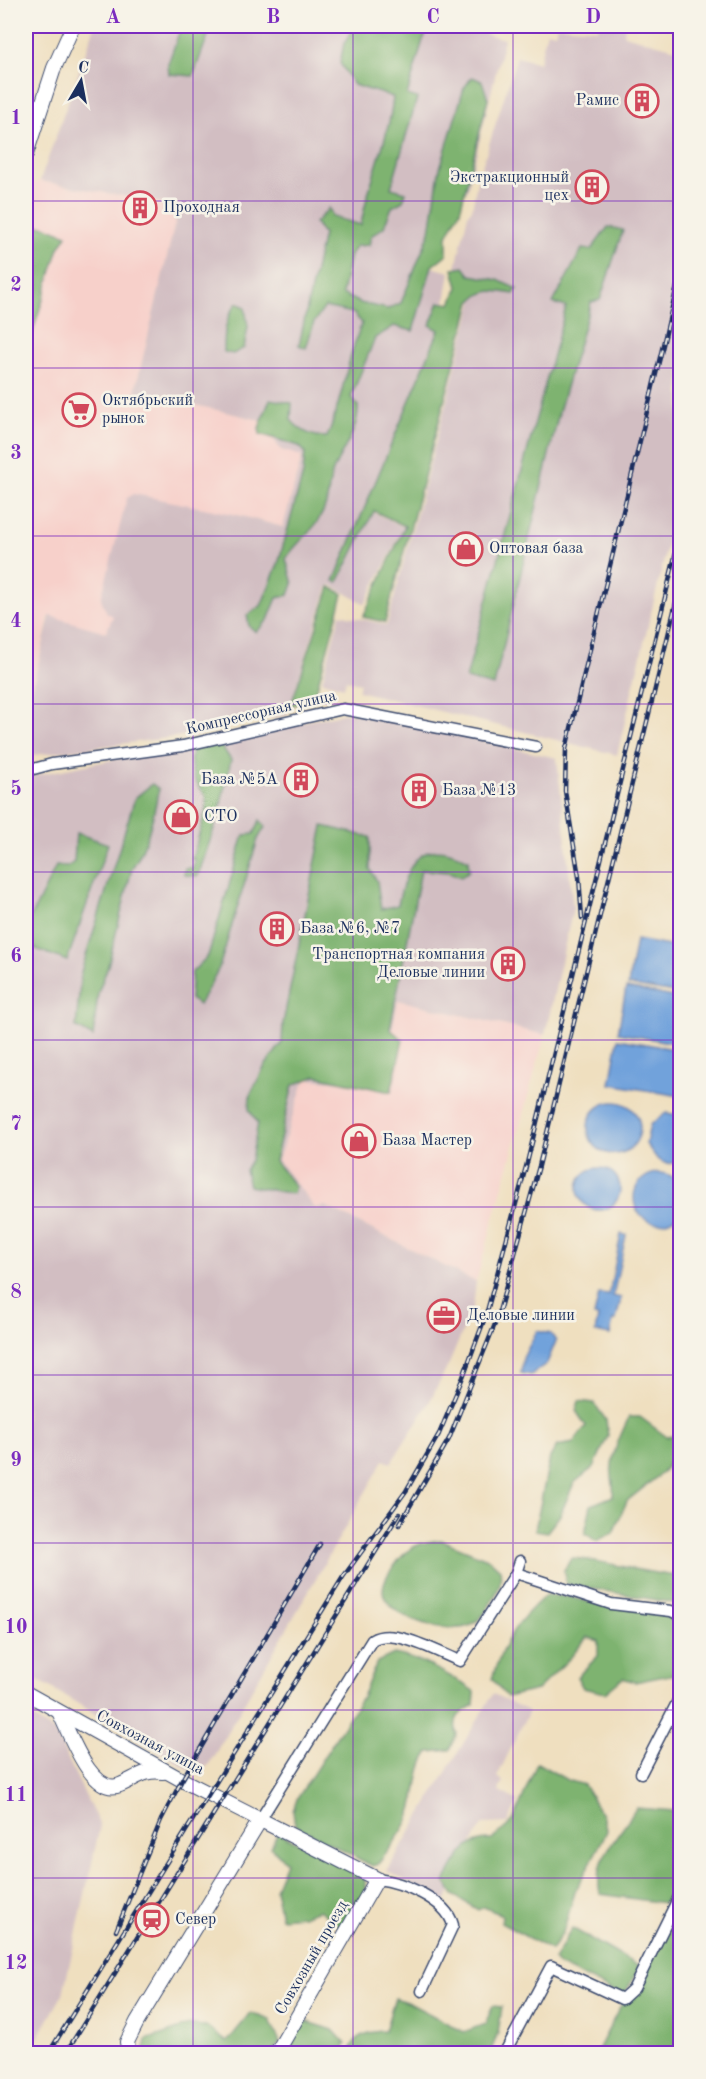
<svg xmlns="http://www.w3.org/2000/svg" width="706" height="2079" viewBox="0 0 706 2079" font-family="'Old Standard TT',serif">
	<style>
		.built { fill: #f7d0ca }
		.industrial { fill: #d2bec2 }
		.forest { fill: #7eb36f; stroke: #4c7166; stroke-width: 1.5 }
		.water { fill: #71a2db; stroke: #46689c; stroke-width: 1.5 }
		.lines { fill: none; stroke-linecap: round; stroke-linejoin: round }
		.minor-casing { stroke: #3b496d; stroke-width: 13 }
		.major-casing { stroke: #3b496d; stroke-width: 16 }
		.minor { stroke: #fff; stroke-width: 10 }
		.major { stroke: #fff; stroke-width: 14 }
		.rail-casing { stroke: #1b2f5e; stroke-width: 4.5 }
		.rail { stroke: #f7f3e8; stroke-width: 2; stroke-dasharray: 7; stroke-linecap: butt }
		.grid { fill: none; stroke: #7b2cbf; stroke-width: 1.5; stroke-opacity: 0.55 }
		.labels { text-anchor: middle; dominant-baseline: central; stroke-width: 5; stroke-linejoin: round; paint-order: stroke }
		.poi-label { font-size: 16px; fill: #1b2f5e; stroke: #f7f3e8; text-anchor: start }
		.street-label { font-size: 16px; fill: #1b2f5e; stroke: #f7f3e8 }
		.neatline { fill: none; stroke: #7b2cbf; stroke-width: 2 }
		.grid-label { font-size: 20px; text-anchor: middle; font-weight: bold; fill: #7b2cbf }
	</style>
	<rect width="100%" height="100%" fill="#f7f3e8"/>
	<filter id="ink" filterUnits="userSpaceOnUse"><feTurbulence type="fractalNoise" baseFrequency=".0167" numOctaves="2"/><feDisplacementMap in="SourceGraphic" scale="12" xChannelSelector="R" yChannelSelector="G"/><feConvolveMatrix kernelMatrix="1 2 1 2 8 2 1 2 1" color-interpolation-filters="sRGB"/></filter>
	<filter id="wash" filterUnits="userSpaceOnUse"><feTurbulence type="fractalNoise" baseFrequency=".008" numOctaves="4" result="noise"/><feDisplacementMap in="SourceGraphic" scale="24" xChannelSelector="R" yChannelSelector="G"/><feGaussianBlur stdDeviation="1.35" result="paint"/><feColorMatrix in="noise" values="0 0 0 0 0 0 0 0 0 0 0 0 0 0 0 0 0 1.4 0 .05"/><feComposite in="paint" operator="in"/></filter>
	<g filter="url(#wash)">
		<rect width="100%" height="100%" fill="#efdfbf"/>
		<g class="built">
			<polygon points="40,181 179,206 135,391 260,420 281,450 302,455 283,527 238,515 114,616 106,632 49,617 26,714 26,191 28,184"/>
			<polygon points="398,1000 545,1035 476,1282 325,1206 315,1208 278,1160 305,1079 381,1085"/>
		</g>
		<g class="industrial">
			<polygon points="95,26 488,26 486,34 504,39 467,192 448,187 428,266 450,272 440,333 366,509 404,527 365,604 331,585 328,587 287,715 176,737 26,756 26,714 50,616 106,632 113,616 107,613 101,599 127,498 134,494 238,515 283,527 302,456 281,450 260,420 135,391 179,206 40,181"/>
			<polygon points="557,26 597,29 598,26 625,26 624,35 680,50 680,492 617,755 358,691 360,683 346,680 344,687 322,681 340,614 387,625 473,302 456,267 468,214 472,209 477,182 517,57 539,63 547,31 555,33"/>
			<polygon points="352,712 557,758 573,908 545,1035 398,1000 381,1085 305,1079 278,1160 315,1208 325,1206 476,1282 473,1307 449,1364 429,1403 391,1463 384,1460 208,1766 193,1772 26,1673 26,777"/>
			<polygon points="493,1694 529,1711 497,1777 503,1781 499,1791 518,1801 508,1823 483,1824 467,1851 445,1903 387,1871"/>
			<polygon points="26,1714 55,1732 100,1826 63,1994 29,2054 26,2053"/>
		</g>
		<g class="forest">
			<polygon points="175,26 219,26 210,30 193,76 169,74 168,64 179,33"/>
			<path d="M355 26H430L423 40 407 95 417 98 391 188 406 192 403 201 392 207 384 227 371 236 369 245 356 246 350 255 342 294 360 303 388 309 401 303 430 232 439 172 464 88 472 77 482 81 488 99 460 211 447 236V254L432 266 413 331 394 326 375 338 351 397 358 406C359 430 342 449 333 471 326 489 331 501 319 519 310 535 295 543 286 559L293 584 289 595 277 598 268 620 256 632 249 626 247 615 261 606 278 564 303 474 305 452 299 446 260 434 259 428 270 399 292 403 291 420C301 432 312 437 327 437 343 400 346 360 362 323L353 313 325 307 314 322 306 348 299 345 323 234 315 223 329 208 333 217 361 225C368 181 389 141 393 97L354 85 340 63 344 44Z"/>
			<polygon points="26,225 44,226 67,235 59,248 26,353"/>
			<polygon points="608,227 623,230 600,300 591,302 560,408 494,686 466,679 566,307 553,303 582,249 591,250"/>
			<path d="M464 267 470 275 498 280 517 289 514 294C495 291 485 287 471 302L385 622 363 617 405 526 374 511 338 582 334 581 439 330 430 325 439 302 451 304 458 287 453 269Z"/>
			<path d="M237 303 245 307 248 327 244 348 233 354 224 352C224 333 225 318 237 303Z"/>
			<polygon points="330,587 343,594 313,702 291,705"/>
			<path d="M220 744 231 760 218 817 198 876 184 875 185 868H193L195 860 192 859 206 810V796C194 783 187 765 193 748Z"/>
			<path d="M152 784 159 789C153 816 148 845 132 868L108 966 98 993 93 1037 76 1027 81 972 135 798Z"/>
			<polygon points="260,820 265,827 258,839 219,968 199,1005 190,999 192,972 208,956 244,835 254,834"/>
			<path d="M323 826 370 837V869L377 881 381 909 398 905C406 863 423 834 468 860L469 871 461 877 449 872 421 870 390 1029 403 1040 391 1092 316 1076 293 1085 275 1161 295 1186 293 1194 249 1186 245 1170 251 1160 258 1123 249 1110 250 1095 265 1066 282 1043 283 1023Z"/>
			<polygon points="76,833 108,844 67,961 26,945 26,915 32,915 56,866 67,867 74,862"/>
			<polygon points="579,1401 594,1403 606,1420 608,1436 594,1467 574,1483 560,1515 547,1532 535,1530 550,1457 557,1446 573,1443 586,1426 576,1411"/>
			<path d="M629 1417H640L667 1437 680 1435V1454L673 1457 663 1472 627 1501 613 1533 596 1541 585 1533 591 1505 613 1496C614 1488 613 1484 612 1477 609 1458 621 1434 629 1417Z"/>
			<path d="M441 1540 490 1560 500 1569C502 1581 499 1589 493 1599 487 1610 481 1621 469 1626 446 1634 397 1620 385 1598 379 1587 388 1573 395 1565 408 1547 419 1542 441 1540Z"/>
			<path d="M572 1558C609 1561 643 1574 680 1576V1604L566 1584 564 1570Z"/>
			<path d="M546 1595 570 1597 609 1607 647 1610 680 1622V1673L635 1682 623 1678 605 1693 583 1688 577 1677 598 1656V1641L587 1637 571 1657 537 1690 507 1697 492 1679C503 1641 517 1621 546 1595Z"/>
			<path d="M394 1654C422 1659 452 1676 475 1692L474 1705C460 1713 452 1717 457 1734L450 1750 429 1752C415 1770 419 1797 409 1818 401 1835 389 1850 378 1864L372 1866 295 1825 293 1811 297 1799 362 1697 377 1662Z"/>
			<path d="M537 1763 567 1780 584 1785 602 1815 607 1831 575 1892 563 1932 551 1950 501 1923 502 1915 484 1907 478 1910 453 1895 445 1881C457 1861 465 1838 492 1840L513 1821Z"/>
			<path d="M636 1808 675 1811 680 1808V1882L664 1903 600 1894C592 1856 620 1838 636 1808Z"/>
			<polygon points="278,1832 365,1878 365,1894 343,1929 319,1910 302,1916 281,1918 275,1889 286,1862 271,1847"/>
			<polygon points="680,1902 680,2053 596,2054 620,2007 637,1989"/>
			<polygon points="572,1928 640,1967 623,1996 558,1965 554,1960"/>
			<path d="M395 1998 409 2003 464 2032 485 2024 493 2006 502 2007 498 2033 490 2053H349C354 2035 367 2032 385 2031Z"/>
			<polygon points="251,2013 270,2020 280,2042 272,2053 143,2054 146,2040 190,2025 206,2026 227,2042"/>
			<polygon points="305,2021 333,2030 346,2044 341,2053 286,2053"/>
		</g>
		<g class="water">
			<polygon points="636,940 680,948 680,994 628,985"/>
			<polygon points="626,988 680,998 680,1044 618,1033"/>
			<polygon points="618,1039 680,1050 680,1096 610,1084"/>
			<circle cx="614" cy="1128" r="26"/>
			<polygon points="666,1113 680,1115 680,1162 667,1164 658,1160 646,1144 650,1125"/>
			<circle cx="599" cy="1189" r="21"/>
			<circle cx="659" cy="1198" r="25"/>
			<polygon points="621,1234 626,1235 613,1296 621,1298 616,1320 613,1320 610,1335 595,1332 598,1317 594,1316 599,1294 609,1295"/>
			<polygon points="537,1331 551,1334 556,1341 547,1363 531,1375 521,1373 523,1358"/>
		</g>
	</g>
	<g filter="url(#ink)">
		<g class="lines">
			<g class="minor-casing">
				<g id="minor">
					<polyline points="26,771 52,764 183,746 343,709 536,747"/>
					<polyline points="516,1573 611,1604 671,1611 680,1615"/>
					<polyline points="641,1773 680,1697"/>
					<path d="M260 1820 372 1640C394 1627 437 1652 460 1661L516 1573 520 1561"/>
					<path d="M377 1879C402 1882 446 1899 453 1925L422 1991"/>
					<polyline points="504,2054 551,1966 622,1999 634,1988 680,1895"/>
				</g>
			</g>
			<g class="major-casing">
				<g id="major">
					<polyline points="26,154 54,68 73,26"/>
					<polyline points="26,1693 182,1780 377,1879 276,2054"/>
					<path d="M60 1714C70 1734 92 1797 120 1785 137 1778 144 1769 163 1772"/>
					<polyline points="129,2054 127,2042 137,2022 260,1820"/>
				</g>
			</g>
			<use href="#minor" class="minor"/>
			<use href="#major" class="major"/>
			<g class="rail-casing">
				<g id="rail">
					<polyline points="582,918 579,877 565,791 566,749 680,274"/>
					<polyline points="399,1525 449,1439 497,1319 539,1166 680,586"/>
					<polyline points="116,1931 161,1820 182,1780 320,1544"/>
					<polyline points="48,2054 343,1577 406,1491 439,1434 463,1377 486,1315 527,1163 680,536"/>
					<polyline points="65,2054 399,1514"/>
				</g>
			</g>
			<use href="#rail" class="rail"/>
		</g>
	</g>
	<path class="grid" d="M193 26V2054M353 26V2054M513 26V2054M26 201H680M26 368H680M26 536H680M26 704H680M26 872H680M26 1040H680M26 1207H680M26 1375H680M26 1543H680M26 1710H680M26 1878H680"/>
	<defs>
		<g id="building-ring" transform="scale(1.725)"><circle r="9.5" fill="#f7f3e8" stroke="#d1495b" stroke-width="1.5"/><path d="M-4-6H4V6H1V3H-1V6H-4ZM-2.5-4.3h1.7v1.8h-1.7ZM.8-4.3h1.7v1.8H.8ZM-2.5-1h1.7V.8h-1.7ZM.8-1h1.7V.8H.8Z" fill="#d1495b"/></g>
		<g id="supermarket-ring" transform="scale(1.725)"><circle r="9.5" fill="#f7f3e8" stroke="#d1495b" stroke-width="1.5"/><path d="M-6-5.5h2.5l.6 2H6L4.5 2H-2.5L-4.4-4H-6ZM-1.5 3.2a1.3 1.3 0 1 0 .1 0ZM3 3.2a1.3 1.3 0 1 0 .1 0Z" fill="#d1495b"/></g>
		<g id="shop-ring" transform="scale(1.725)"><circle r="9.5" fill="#f7f3e8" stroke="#d1495b" stroke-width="1.5"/><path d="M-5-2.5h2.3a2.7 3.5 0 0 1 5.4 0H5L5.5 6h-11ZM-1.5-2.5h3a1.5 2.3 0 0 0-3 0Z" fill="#d1495b"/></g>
		<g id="office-ring" transform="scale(1.725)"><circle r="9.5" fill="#f7f3e8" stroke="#d1495b" stroke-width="1.5"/><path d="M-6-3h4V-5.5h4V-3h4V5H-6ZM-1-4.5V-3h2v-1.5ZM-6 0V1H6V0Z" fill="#d1495b"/></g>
		<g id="station-ring" transform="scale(1.725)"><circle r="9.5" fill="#f7f3e8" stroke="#d1495b" stroke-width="1.5"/><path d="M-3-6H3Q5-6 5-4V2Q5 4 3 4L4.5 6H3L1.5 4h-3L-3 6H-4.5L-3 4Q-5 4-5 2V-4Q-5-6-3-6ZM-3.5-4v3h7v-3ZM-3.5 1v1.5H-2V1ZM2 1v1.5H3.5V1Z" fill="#d1495b"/></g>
	</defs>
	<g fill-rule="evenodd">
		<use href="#building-ring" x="642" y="101"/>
		<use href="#building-ring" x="592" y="187"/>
		<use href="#building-ring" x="140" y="208"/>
		<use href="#supermarket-ring" x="79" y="410"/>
		<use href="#shop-ring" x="466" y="549"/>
		<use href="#building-ring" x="301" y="780"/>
		<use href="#building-ring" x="419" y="791"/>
		<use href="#shop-ring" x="181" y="817"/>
		<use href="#building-ring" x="277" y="929"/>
		<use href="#building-ring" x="508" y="964"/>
		<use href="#shop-ring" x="359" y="1141"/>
		<use href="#office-ring" x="444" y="1316"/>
		<use href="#station-ring" x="152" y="1920"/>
	</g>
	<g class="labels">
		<g class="poi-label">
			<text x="619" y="101" text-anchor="end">Рамис</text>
			<text x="569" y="178" text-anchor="end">Экстракционный<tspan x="569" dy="18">цех</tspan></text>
			<text x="163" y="208">Проходная</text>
			<text x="102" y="401">Октябрьский<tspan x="102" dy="18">рынок</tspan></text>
			<text x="489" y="549">Оптовая база</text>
			<text x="278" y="780" text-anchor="end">База №5А</text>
			<text x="442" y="791">База №13</text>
			<text x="204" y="817">СТО</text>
			<text x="300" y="929">База №6, №7</text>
			<text x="485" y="955" text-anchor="end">Транспортная компания<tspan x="485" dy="18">Деловые линии</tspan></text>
			<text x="382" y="1141">База Мастер</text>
			<text x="467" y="1316">Деловые линии</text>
			<text x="175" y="1920">Север</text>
		</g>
		<g class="street-label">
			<text transform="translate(261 713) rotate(-13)">Компрессорная улица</text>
			<text transform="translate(150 1743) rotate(28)">Совхозная улица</text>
			<text transform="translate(312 1958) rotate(-60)">Совхозный проезд</text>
		</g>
	</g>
	<rect width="706" height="2079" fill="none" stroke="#f7f3e8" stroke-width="66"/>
	<g transform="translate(81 81) rotate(10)" stroke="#f7f3e8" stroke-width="4.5" paint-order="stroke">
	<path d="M0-4.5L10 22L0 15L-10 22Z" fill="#1b2f5e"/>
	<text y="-9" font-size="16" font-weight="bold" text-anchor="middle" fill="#1b2f5e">С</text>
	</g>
	<rect x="33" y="33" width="640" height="2013" class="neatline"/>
	<g class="grid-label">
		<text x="113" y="23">A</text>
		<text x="273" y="23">B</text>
		<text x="433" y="23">C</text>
		<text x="593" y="23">D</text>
		<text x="16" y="124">1</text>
		<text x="16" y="291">2</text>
		<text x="16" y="459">3</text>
		<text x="16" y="627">4</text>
		<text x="16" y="795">5</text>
		<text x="16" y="962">6</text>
		<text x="16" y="1130">7</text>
		<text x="16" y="1298">8</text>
		<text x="16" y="1466">9</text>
		<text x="16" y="1633">10</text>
		<text x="16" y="1801">11</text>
		<text x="16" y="1969">12</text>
	</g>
</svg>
